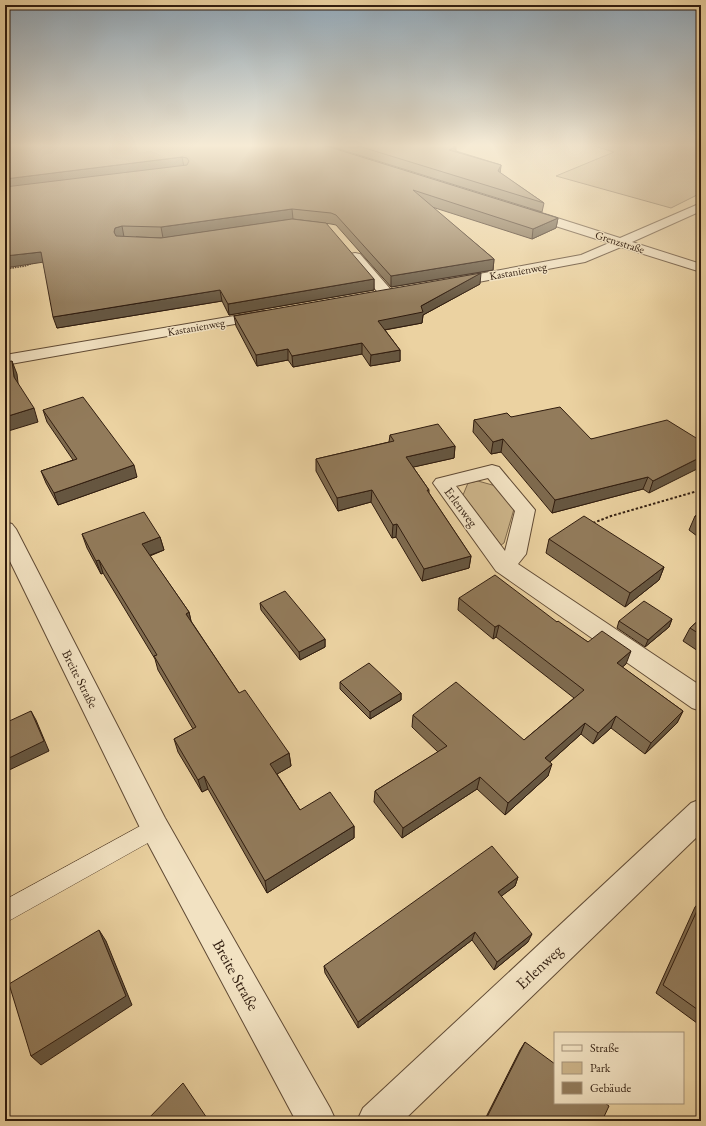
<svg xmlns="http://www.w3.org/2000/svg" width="706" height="1126" viewBox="0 0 706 1126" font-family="'EB Garamond',serif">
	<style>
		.green { fill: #cbb388; stroke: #7e684c }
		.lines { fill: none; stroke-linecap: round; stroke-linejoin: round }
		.lane-casing { stroke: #604a34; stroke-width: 1 }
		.street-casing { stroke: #604a34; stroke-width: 2 }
		.path-far1 { stroke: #311d0f; stroke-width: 1.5; stroke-dasharray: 1.5 1; stroke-linecap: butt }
		.path { stroke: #311d0f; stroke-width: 2; stroke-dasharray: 2.5 2; stroke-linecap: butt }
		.lane { fill: #f2e2c2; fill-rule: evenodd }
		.street { fill: #f2e2c2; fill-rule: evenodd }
		.wall { fill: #7e6a4e; stroke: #311d0f }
		.shaded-wall { fill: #665640; stroke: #311d0f }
		.building { fill: #927b5b; stroke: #311d0f }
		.labels { text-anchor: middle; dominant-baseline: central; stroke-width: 3; stroke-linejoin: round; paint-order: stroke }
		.far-street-label { font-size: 11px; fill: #311d0f; stroke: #f2e2c2 }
		.street-label { font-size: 13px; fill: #311d0f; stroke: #f2e2c2 }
		.near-street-label { font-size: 16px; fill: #311d0f; stroke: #f2e2c2 }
	</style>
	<rect width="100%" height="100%" fill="#ebd2a1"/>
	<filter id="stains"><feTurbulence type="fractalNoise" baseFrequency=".005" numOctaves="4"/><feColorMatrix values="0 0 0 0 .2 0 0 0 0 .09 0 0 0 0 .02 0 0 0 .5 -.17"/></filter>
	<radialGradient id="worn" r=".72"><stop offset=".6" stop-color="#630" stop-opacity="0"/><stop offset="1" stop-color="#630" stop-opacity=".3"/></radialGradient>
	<g class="green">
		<polygon points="591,145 701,145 701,193 671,208 556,176 614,152"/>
		<polygon points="478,481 496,486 514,509 504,543 501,545 463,495 468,483"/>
	</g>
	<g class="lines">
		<g class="lane-casing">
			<polygon id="lane" points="155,818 162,821 165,828 162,835 5,923 5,900"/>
		</g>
		<g class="street-casing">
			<g id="street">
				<polygon points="701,203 701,211 632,242 701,264 701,272 621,247 585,262 452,287 447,286 445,283 447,280 452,279 581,255 609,243 524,216 522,213 524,210 532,210 620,238"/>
				<polygon points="355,253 360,254 392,291 394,294 392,297 387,298 382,297 350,260 348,257 350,254"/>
				<polygon points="264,311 269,312 271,315 269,318 5,365 5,355"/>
				<path d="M492 465 499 467 535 510 526 554 518 564 701 686V711L692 708 496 571 433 483 436 479ZM488 478 515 511 505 551 456 486Z"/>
				<polygon points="5,522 12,524 16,529 165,818 330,1108 336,1121 296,1121 145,838 5,551"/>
				<polygon points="701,799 701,833 403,1121 357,1121 363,1108 691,803"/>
			</g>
		</g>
		<polyline class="path-far1" points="5,269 25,266 33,263"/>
		<polyline class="path" points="593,523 611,516 701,490"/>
		<use href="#lane" class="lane"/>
		<use href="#street" class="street"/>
	</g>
	<g class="wall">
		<polygon points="5,145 322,145 558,218 556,228 532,239 432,207 494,259 493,270 391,287 336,225 331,224 293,219 163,238 136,237 374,279 374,290 229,315 222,301 57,328 43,262"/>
		<polygon points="326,145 450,145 456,151 501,165 500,173 544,203 542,212"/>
		<polygon points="480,284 423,315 422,323 385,330 400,350 400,361 370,366 362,354 293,367 288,360 257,366 236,326 234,316"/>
		<polygon points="43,410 137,477 58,505 46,483 41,471 73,460 47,422"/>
		<polygon points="511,417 591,439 701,441 649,493 643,489 552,513 501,452 491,454 473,432 474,420"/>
		<polygon points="390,435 455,446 454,458 413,467 429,490 429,493 471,556 469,568 422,581 396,537 392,538 371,502 338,511 316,471 316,459 389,442"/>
		<polygon points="701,513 701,539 689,530 695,516"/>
		<polygon points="82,534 160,537 164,550 150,556 189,612 191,621 239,693 289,753 291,766 277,774 300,810 354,826 354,838 267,893 208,789 202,792 178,752 174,739 193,729 158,670 155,659 103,573 101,574 87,548"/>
		<polygon points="549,539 664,567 659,580 625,607 546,553"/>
		<polygon points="459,598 557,622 588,642 626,664 622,667 683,711 677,723 645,754 611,728 593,744 581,734 550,762 548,776 505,815 477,789 402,838 374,802 375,791 438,752 412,727 413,715 524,740 574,698 496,637 493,639 458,610"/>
		<polygon points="260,603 325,639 325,647 300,660 261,610"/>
		<polygon points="701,618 701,653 683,641 690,628"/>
		<polygon points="672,619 669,627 645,647 617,628 619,621"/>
		<polygon points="340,682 401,693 401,700 370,719 340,689"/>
		<polygon points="518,877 515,886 501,896 528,942 494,970 472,940 358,1028 325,973 324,966"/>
		<polygon points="701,900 701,1026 656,993 695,907"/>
		<polygon points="525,1042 602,1121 484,1121 520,1050"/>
	</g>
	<g class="shaded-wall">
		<polygon points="456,147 456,156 449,150"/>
		<polygon points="182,157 184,167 5,188 5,179"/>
		<polygon points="501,165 500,174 498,171"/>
		<polygon points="292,209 293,219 163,238 161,227"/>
		<polygon points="558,218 556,228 532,239 533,229"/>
		<polygon points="122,226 124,237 117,242 114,232 115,228"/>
		<polygon points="41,252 44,262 5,268 5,256"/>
		<polygon points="494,259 493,270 391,287 391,276"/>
		<polygon points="481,273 480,284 423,315 422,323 378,331 378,321 421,306"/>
		<polygon points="374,279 374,290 229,315 228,304"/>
		<polygon points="220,290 222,301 57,328 53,317"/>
		<polygon points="362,343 362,354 293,367 292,356"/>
		<polygon points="288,349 288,360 257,366 256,355"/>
		<polygon points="400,350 400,361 370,366 371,355"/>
		<polygon points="12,361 17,374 19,391 14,377"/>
		<polygon points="34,408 38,422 5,432 5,417"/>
		<polygon points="503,439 501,452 491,454 493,442"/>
		<polygon points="455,446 454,458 405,469 406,457"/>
		<polygon points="701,457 701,467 649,493 653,481"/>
		<polygon points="134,465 137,477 58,505 54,493"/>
		<polygon points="648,477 643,489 552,513 555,500"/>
		<polygon points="372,490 371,502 338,511 337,498"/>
		<polygon points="397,524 396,537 392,538 393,525"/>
		<polygon points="160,537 164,550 145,557 142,544"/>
		<polygon points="471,556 469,568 422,581 424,569"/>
		<polygon points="99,560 103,573 101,574 96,561"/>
		<polygon points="664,567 659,580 625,607 630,593"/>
		<polygon points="189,612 192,626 186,614"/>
		<polygon points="672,619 669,627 645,647 648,640"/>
		<polygon points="499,625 496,637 493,639 495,627"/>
		<polygon points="325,639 325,647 300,660 299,652"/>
		<polygon points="631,651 626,664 613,675 617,663"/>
		<polygon points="401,693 401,700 370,719 370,712"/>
		<polygon points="31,711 36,720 49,751 5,772 5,760"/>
		<polygon points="683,711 677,723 645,754 651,743"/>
		<polygon points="616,716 611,728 593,744 598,733"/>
		<polygon points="585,723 581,734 541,770 545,758"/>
		<polygon points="289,753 291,766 272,777 270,764"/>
		<polygon points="552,764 548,776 505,815 508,803"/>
		<polygon points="204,776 208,789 202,792 198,780"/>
		<polygon points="480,777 477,789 402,838 403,828"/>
		<polygon points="354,826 354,838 267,893 265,881"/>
		<polygon points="518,877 515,886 495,901 498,892"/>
		<polygon points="99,930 106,941 132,1005 41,1065 31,1056"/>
		<polygon points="475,932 472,940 358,1028 358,1022"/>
		<polygon points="532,934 528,942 494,970 497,962"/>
	</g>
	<g class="building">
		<polygon points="5,145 323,145 558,218 533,229 413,190 494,259 391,276 336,215 331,213 292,209 161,227 122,226 115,228 114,232 116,236 161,238 292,219 326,223 374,279 228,304 220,290 53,317 41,252 5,256 5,187 187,165 189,161 187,158 182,157 5,179"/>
		<polygon points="355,145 450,145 456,147 449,150 501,165 498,171 544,203"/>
		<polygon points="481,273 421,306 423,312 378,321 400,350 371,355 362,343 292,356 288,349 256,355 234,316"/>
		<polygon points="12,361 14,377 34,408 5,417 5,362"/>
		<polygon points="83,397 134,465 54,493 41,471 77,459 43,410"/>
		<polygon points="560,407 591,439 667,420 701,441 701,457 653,481 648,477 555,500 503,439 493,442 474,420 507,413 511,417"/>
		<polygon points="438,424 455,446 406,457 429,490 427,490 471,556 424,569 397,524 393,525 372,490 337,498 316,459 394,441 390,435"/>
		<polygon points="144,512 160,537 142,544 189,612 186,614 239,693 245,690 289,753 270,764 300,810 330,792 354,826 265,881 204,776 198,780 174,739 196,727 154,656 157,655 99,560 96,561 82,534"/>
		<polygon points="701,513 701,521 695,516"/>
		<polygon points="584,516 664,567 630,593 549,539"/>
		<polygon points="495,575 557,622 558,621 588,642 602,631 631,651 617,663 683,711 651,743 616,716 598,733 585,723 545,758 552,764 508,803 480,777 403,828 375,791 447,746 413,715 456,682 524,740 584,690 499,625 495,627 459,598"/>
		<polygon points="285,591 325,639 299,652 260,603"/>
		<polygon points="644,601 672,619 648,640 619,621"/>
		<polygon points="701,618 701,635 690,628"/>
		<polygon points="369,663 401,693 370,712 340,682"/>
		<polygon points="31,711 44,741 5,760 5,723"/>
		<polygon points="492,846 518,877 498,892 532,934 497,962 475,932 358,1022 324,966"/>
		<polygon points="701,902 701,1012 663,985"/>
		<polygon points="99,930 126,996 31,1056 9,984"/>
		<polygon points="525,1042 555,1064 555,1103 605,1103 609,1106 602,1121 485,1121"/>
		<polygon points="183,1083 209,1121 146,1121"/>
	</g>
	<linearGradient id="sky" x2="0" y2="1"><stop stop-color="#90a7b8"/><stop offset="0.48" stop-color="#f6ebd5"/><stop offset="1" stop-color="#f6ebd5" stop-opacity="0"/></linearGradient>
	<rect width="706" height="303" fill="url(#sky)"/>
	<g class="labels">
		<g class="far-street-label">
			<text transform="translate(620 242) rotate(18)">Grenzstraße</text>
			<text transform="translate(518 271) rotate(-10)">Kastanienweg</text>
			<text transform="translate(196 327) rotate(-10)">Kastanienweg</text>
		</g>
		<g class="street-label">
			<text transform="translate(461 507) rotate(53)">Erlenweg</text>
			<text transform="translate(80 679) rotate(63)">Breite Straße</text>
		</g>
		<g class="near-street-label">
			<text transform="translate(539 967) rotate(-43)">Erlenweg</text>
			<text transform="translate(236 975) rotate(61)">Breite Straße</text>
		</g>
	</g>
	<rect width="706" height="1126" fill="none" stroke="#ebd2a1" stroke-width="20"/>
	<rect x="6" y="6" width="694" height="1114" fill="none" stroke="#311d0f" stroke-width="2"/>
	<rect x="10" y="10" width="686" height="1106" fill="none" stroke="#311d0f"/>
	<rect x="554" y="1032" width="130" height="72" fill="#f2e2c2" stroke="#a5937a"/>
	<rect x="562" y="1045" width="20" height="6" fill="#f2e2c2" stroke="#a5937a"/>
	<text x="590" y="1052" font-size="12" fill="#311d0f">Straße</text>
	<rect x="562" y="1062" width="20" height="12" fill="#cbb388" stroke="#a5937a"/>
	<text x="590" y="1072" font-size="12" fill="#311d0f">Park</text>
	<rect x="562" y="1082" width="20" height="12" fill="#927b5b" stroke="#a5937a"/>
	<text x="590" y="1092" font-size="12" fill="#311d0f">Gebäude</text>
	<rect width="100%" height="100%" filter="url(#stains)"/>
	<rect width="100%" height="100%" fill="url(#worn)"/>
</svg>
